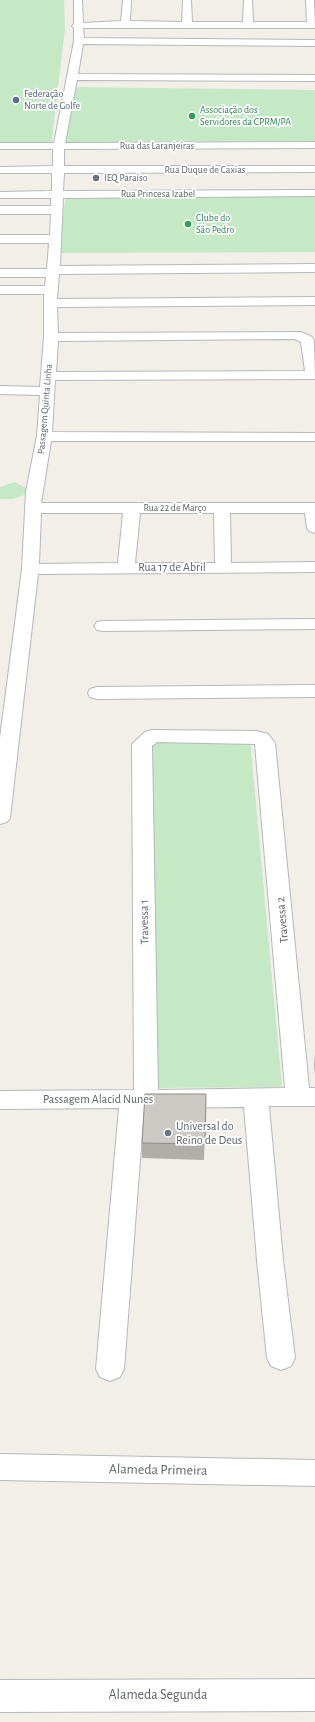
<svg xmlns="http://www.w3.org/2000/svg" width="315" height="1722" viewBox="0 0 315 1722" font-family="'Alegreya Sans',sans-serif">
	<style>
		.green { fill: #c5e8c5 }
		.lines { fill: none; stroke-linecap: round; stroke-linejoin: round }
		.minor-casing { stroke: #b5b8bc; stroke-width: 2 }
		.minor { fill: #fff; fill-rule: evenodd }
		.wall { fill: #afaea9 }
		.building { fill: #cccac5; stroke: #8f8d8a }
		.service-dot { fill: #5c6f8a; stroke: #fff; stroke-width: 1.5 }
		.leisure-dot { fill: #2e9e5b; stroke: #fff; stroke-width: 1.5 }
		.worship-dot { fill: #6b7280; stroke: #fff; stroke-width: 1.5 }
		.labels { text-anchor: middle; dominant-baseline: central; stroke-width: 3.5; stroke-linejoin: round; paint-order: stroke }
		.far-service-label { font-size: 10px; fill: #4e5e75; stroke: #fff; text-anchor: start }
		.far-leisure-label { font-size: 10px; fill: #27864d; stroke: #fff; text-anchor: start }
		.far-street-label { font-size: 10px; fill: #5f6368; stroke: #fff }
		.far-worship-label { font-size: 10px; fill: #5b616d; stroke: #fff; text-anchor: start }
		.street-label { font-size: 12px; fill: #5f6368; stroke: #fff }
		.worship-label { font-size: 12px; fill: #5b616d; stroke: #fff; text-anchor: start }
		.near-street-label { font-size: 14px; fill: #5f6368; stroke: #fff }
	</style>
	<rect width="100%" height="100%" fill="#f1efe8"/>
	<g class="green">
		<polygon points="0,0 64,0 65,28 51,147 0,147"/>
		<polygon points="73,87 315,90 315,141 64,142"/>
		<polygon points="315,195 315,252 57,253 66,196"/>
		<polygon points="15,482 33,492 13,499 0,499 0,487"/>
		<polygon points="151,739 250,739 282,1087 150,1088"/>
	</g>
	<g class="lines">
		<g class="minor-casing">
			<g id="minor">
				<path d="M74 0H82L83 23 121 21 123 0H131L130 21 182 22 183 0H191L192 22H243L244 0H252L253 22H307L306 0H314L315 28H83L84 38 315 40V46L83 44 78 74 315 75V81L77 80 65 143 315 142V148L64 149V166H315V172L64 173 63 191 315 190V196L63 198 60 266 315 264V272L59 274 57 299 315 297V305L57 307 58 333 301 332 312 337 314 340 315 379 55 380 52 432 315 433V441H51L41 503H315V533L309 531 307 528 305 513H230L231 563 315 562V572L38 574 10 818 7 822 0 824V738L22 569 26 491 37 436 40 395 0 394V386L40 387 44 337V294H0V286H45L46 277H0V269H47L49 243H0V235H50L51 214H0V206H51V198H0V192L52 191V173H0V167L53 166V149H0V143H54L74 41V28L72 26 74 24ZM294 339 301 342 305 371 56 372 58 341ZM41 513H123L118 563 39 564ZM140 513H214L215 563H135Z"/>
				<polygon points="315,619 315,629 103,631 97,630 94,626 97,622 103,621"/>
				<polygon points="315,685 315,697 97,699 90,697 88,693 90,689 97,687"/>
				<path d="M152 730 256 731 268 734 275 743 309 1088H315V1106H269L283 1260 295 1358 291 1366 281 1370 271 1366 267 1358 257 1260 244 1107 144 1108 124 1369 120 1377 110 1381 100 1377 96 1369 119 1108 0 1109V1091L134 1090 132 744 145 732ZM157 742 255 744 285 1088 158 1090 152 746Z"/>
				<polygon points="0,1454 315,1460 315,1486 0,1480"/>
				<polygon points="315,1679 315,1711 0,1712 0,1680"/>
			</g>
		</g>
		<use href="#minor" class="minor"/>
	</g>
	<g class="wall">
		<polygon points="315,1054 315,1075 314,1065"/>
		<polygon points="206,1094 204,1160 142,1158 142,1143"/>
	</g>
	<polygon class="building" points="145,1094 206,1094 205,1144 142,1143"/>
	<circle class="service-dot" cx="16" cy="100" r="4"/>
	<g class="leisure-dot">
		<circle cx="192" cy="116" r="4"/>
		<circle cx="188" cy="224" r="4"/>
	</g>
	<g class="worship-dot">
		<circle cx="96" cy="178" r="4"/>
		<circle cx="168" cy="1133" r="4"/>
	</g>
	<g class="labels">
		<g class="far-service-label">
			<text x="24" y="94">Federação<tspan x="24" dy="12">Norte de Golfe</tspan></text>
		</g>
		<g class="far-leisure-label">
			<text x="200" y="110">Associação dos<tspan x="200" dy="12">Servidores da CPRM/PA</tspan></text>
			<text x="196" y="218">Clube do<tspan x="196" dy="12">São Pedro</tspan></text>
		</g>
		<g class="far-street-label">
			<text x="157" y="146">Rua das Laranjeiras</text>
			<text x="205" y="170">Rua Duque de Caxias</text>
			<text x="158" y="194">Rua Princesa Izabel</text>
			<text transform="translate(45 409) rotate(-85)">Passagem Quinta Linha</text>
			<text x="175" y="508">Rua 22 de Março</text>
		</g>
		<g class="far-worship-label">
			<text x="104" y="178">IEQ Paraíso</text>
		</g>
		<g class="street-label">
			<text x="172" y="567">Rua 17 de Abril</text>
			<text transform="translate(282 920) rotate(-95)">Travessa 2</text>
			<text transform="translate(144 922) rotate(-91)">Travessa 1</text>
			<text x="98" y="1099">Passagem Alacid Nunes</text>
		</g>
		<g class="worship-label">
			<text x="176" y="1126">Universal do<tspan x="176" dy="14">Reino de Deus</tspan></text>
		</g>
		<g class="near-street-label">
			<text transform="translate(158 1470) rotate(1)">Alameda Primeira</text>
			<text x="158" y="1695">Alameda Segunda</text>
		</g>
	</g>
</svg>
